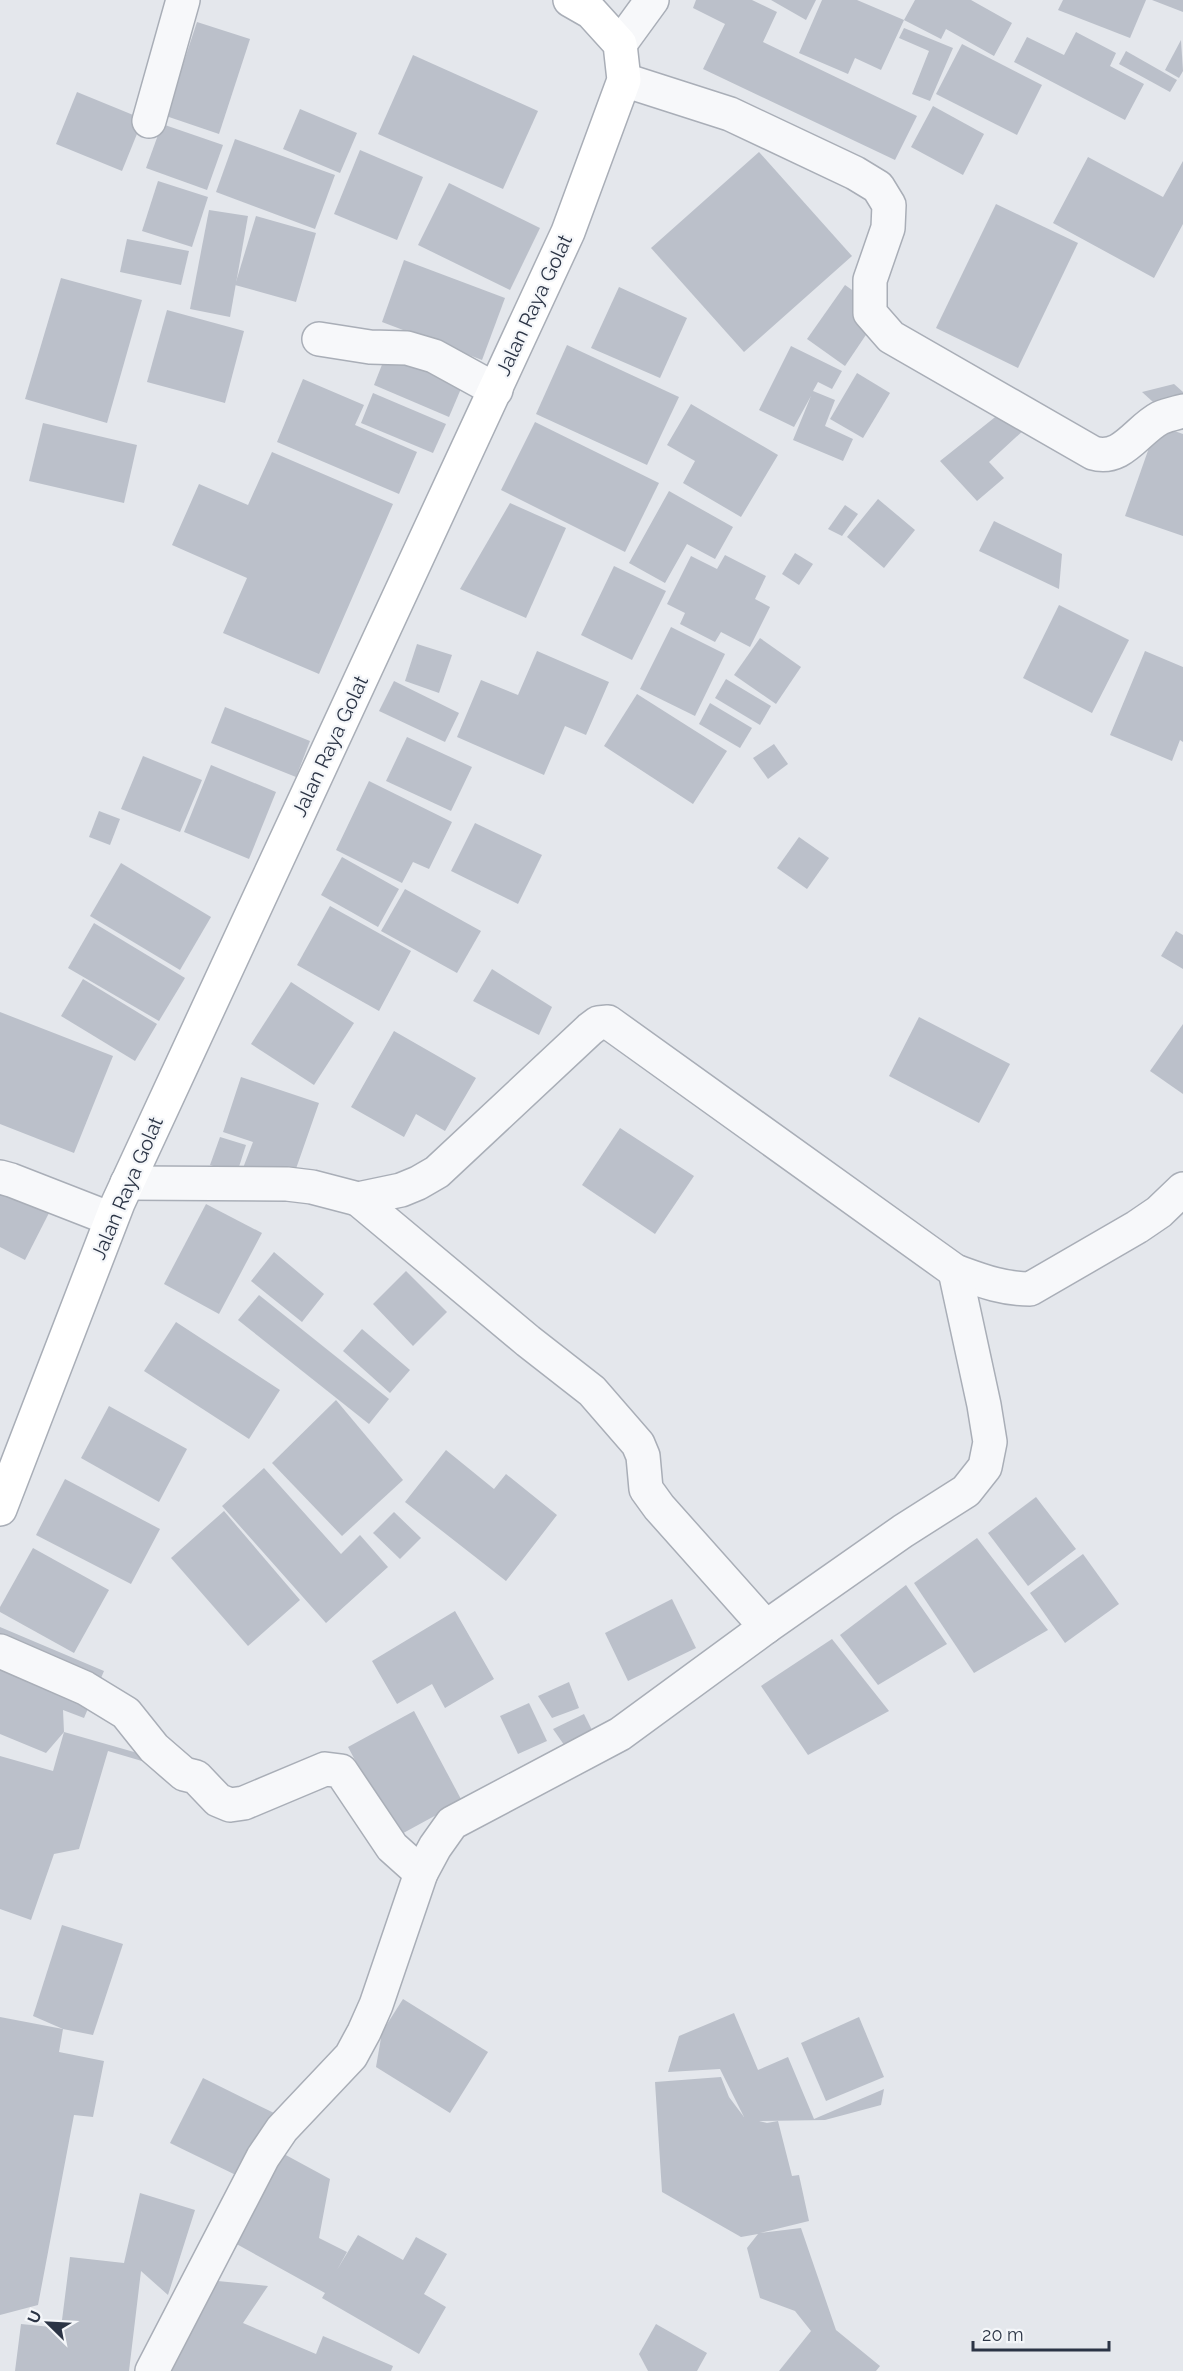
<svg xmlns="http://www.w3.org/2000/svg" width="1183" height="2371" viewBox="0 0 1183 2371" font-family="Raleway,sans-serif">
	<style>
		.building { fill: #bbc0ca }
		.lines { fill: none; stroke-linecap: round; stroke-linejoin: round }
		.minor-casing { stroke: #a9aeb7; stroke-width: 36 }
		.tertiary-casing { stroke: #a9aeb7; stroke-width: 36 }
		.secondary-casing { stroke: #a9aeb7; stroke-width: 36 }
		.minor { stroke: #f7f8fa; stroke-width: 33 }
		.tertiary { stroke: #f7f8fa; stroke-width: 33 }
		.secondary { stroke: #fff; stroke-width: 33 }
		.labels { text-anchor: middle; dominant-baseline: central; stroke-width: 4.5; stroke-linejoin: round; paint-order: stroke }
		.street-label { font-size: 20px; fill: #2b3445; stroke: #f4f6f9 }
	</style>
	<rect width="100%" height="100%" fill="#e4e7ec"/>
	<g class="building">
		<polygon points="696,0 752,0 777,12 763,42 917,116 895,160 703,69 725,24 693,8"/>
		<polygon points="771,0 816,0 806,20"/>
		<polygon points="822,0 857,0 904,20 881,70 855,58 848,74 799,53"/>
		<polygon points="915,0 971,0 1012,23 994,56 946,29 941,39 904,20"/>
		<polygon points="1063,0 1146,0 1130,38 1058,10"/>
		<polygon points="1152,0 1183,0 1183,12"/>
		<polygon points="197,22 250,39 219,134 166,116"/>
		<polygon points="904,28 953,48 930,101 912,94 929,51 899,38"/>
		<polygon points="1076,32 1116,53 1110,66 1144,84 1125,120 1014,62 1027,37 1064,55"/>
		<polygon points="1181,40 1183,71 1179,78 1165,70"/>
		<polygon points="962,44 1042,85 1017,135 936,94"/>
		<polygon points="1126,51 1177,80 1170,92 1119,64"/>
		<polygon points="413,55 538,111 503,189 378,134"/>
		<polygon points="77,92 143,119 122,171 56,144"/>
		<polygon points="933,106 984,134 963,175 911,147"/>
		<polygon points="300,109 357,133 340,173 283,149"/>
		<polygon points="162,124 223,145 207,190 146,168"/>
		<polygon points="235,139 335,175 315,229 216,192"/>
		<polygon points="360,150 423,177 397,240 334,214"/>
		<polygon points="759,152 852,256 744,352 651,248"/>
		<polygon points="1088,157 1163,197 1183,161 1183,224 1154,278 1053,223"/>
		<polygon points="158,181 208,197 192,247 142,231"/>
		<polygon points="449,183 540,228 510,290 418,245"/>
		<polygon points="996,204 1078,243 1018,368 936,328"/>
		<polygon points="209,210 248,216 230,317 190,309"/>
		<polygon points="256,216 316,233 296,302 235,285"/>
		<polygon points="127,239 189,251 181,285 120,272"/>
		<polygon points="404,260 505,298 482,360 382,322"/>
		<polygon points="61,278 142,300 107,423 25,399"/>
		<polygon points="845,285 882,311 845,366 807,339"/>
		<polygon points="619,287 687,318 660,378 591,348"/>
		<polygon points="167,310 244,331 225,403 147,382"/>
		<polygon points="567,345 679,397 647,465 536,414"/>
		<polygon points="791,346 842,371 832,389 818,382 813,391 835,400 825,426 853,439 843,461 793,440 811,396 794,427 759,410"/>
		<polygon points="387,352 463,384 449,417 374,385"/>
		<polygon points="857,373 890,393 863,438 830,419"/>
		<polygon points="303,379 364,405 355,425 417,452 399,494 277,442"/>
		<polygon points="1174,384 1183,392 1183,406 1163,411 1142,392"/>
		<polygon points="373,393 446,424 433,453 361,423"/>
		<polygon points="691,404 778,455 741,517 683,483 695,461 667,445"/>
		<polygon points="1004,410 1026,428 989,462 1004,478 977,501 940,461"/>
		<polygon points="535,422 659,483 625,552 501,490"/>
		<polygon points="43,423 137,445 124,503 29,481"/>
		<polygon points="1157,425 1183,434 1183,536 1125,516"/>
		<polygon points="272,452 393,504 319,674 223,633 247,578 172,545 199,484 248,505"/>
		<polygon points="669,491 733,527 715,559 687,544 665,583 629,563"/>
		<polygon points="878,499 915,530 884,568 847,537"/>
		<polygon points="510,503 566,528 526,618 460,589"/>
		<polygon points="845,505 858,514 842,536 828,529"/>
		<polygon points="994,521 1062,554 1059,589 979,551"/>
		<polygon points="795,553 813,564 799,585 782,574"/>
		<polygon points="725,555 766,576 755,599 770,607 750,647 721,632 715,642 680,624 685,613 667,604 691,556 717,569"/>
		<polygon points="614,566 666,591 632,660 581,635"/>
		<polygon points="1059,605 1129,640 1092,713 1023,678"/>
		<polygon points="671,627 725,654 695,716 640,689"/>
		<polygon points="760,638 801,667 776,704 734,675"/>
		<polygon points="417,644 452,655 439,693 405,681"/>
		<polygon points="537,651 609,682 586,735 565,726 544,775 457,737 481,680 518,695"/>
		<polygon points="1145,651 1183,667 1183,742 1180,740 1172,761 1110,735"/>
		<polygon points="726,679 771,706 760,725 715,698"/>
		<polygon points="394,681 459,713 445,742 379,711"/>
		<polygon points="637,694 727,751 693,804 604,746"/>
		<polygon points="710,703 752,728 740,748 699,724"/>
		<polygon points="225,707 310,741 296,777 211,743"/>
		<polygon points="407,737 472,767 451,811 386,781"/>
		<polygon points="774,744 788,764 768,779 753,758"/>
		<polygon points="143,756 202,780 180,832 121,809"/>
		<polygon points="211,765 276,792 249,859 184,832"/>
		<polygon points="369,781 452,822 429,869 413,862 402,883 336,850"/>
		<polygon points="99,811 120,819 110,845 89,837"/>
		<polygon points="475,823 542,855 518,904 451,871"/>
		<polygon points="799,837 829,858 807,889 777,868"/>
		<polygon points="342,857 399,889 378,927 321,895"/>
		<polygon points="121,863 211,917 180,970 90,916"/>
		<polygon points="405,889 481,931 457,973 381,931"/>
		<polygon points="330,906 411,951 379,1011 297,965"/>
		<polygon points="94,923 185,978 159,1021 68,968"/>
		<polygon points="1176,931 1183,935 1183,969 1161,956"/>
		<polygon points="492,969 552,1007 539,1035 473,1001"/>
		<polygon points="83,979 157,1024 135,1061 61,1016"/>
		<polygon points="291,982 354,1023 314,1085 251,1044"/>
		<polygon points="0,1012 113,1056 74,1153 0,1124"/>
		<polygon points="919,1017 1010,1064 979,1123 889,1076"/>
		<polygon points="1183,1024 1183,1094 1150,1071"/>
		<polygon points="394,1031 476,1078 445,1131 416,1114 404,1137 351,1107"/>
		<polygon points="241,1077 319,1103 291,1183 243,1168 253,1142 223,1132"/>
		<polygon points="620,1128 694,1176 655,1234 582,1185"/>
		<polygon points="220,1137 246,1145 237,1173 210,1165"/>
		<polygon points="0,1187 49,1213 25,1260 0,1247"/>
		<polygon points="206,1204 262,1233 219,1314 164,1284"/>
		<polygon points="274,1252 324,1294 302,1322 251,1281"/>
		<polygon points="406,1271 447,1312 413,1346 373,1304"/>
		<polygon points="259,1295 389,1399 369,1424 238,1320"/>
		<polygon points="176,1322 280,1390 249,1439 144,1371"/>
		<polygon points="362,1329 410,1370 390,1393 343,1351"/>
		<polygon points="336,1400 403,1480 342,1536 272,1463"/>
		<polygon points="109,1406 187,1449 159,1502 81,1458"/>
		<polygon points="446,1450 494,1489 506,1474 557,1515 506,1581 405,1502"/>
		<polygon points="264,1468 341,1554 360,1535 388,1567 326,1623 222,1506"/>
		<polygon points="65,1479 160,1529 131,1584 36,1535"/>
		<polygon points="1036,1497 1076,1549 1028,1586 988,1533"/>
		<polygon points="224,1511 300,1600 248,1646 171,1558"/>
		<polygon points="394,1512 421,1538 400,1559 373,1533"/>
		<polygon points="977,1538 1048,1630 974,1673 914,1583"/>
		<polygon points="33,1548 109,1590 74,1653 0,1612 0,1607"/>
		<polygon points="1083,1554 1119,1604 1065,1643 1030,1593"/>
		<polygon points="906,1585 947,1644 878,1685 840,1635"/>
		<polygon points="672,1599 696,1648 628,1681 605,1633"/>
		<polygon points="455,1611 494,1679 445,1708 432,1684 397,1704 372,1661"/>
		<polygon points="0,1627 104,1671 84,1718 63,1710 64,1732 46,1753 0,1734"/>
		<polygon points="832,1639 889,1711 808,1755 761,1686"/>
		<polygon points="569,1682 579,1708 552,1718 538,1696"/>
		<polygon points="529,1703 547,1741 518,1754 500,1716"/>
		<polygon points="414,1711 462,1801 396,1837 348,1747"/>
		<polygon points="584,1714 596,1738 569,1752 553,1729"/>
		<polygon points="64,1732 197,1770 196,1777 108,1751 79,1849 54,1854 31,1920 0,1909 0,1756 53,1771"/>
		<polygon points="62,1925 123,1944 93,2035 63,2029 33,2016"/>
		<polygon points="403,1999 488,2052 450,2113 376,2067 382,2032"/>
		<polygon points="734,2013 758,2070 788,2057 814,2119 884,2089 881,2105 825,2120 759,2121 767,2123 778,2121 792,2176 799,2175 809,2221 760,2233 801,2228 836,2330 880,2366 876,2371 779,2371 811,2331 795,2311 760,2298 747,2248 758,2234 741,2237 662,2192 655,2082 721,2077 729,2097 744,2117 720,2069 668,2072 679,2036"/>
		<polygon points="0,2017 63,2029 59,2052 104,2061 93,2117 74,2115 38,2305 0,2315"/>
		<polygon points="859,2017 884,2077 826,2101 801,2043"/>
		<polygon points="203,2078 274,2113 242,2178 170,2143"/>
		<polygon points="271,2147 330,2179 319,2238 347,2252 337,2270 358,2235 403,2260 416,2237 447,2254 424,2294 446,2307 419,2354 322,2298 325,2293 222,2236"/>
		<polygon points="140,2193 195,2210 168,2295 141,2271 129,2371 15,2371 21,2324 61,2328 70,2257 124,2263"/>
		<polygon points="187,2278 268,2286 243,2323 316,2354 323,2336 393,2366 391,2371 144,2371"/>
		<polygon points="656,2324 707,2353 697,2371 648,2371 639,2354"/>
	</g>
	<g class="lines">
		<g class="minor-casing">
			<g id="minor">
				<path d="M624 80 730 114 855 173 878 187 889 205 888 228 870 280V313L891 337 1093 453C1122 462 1137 430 1160 418 1167 415 1176 413 1183 411"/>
				<polyline points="149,121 183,0"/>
				<polyline points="319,339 370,347 407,348 434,356 496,390"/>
				<polyline points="0,1177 11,1180 111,1219"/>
				<path d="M127 1183 287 1184 312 1187 358 1199 401 1190 418 1183 437 1172 590 1029 598 1023 608 1022 955 1271C980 1280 1002 1289 1030 1289L1137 1227 1159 1212 1183 1189"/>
				<polyline points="358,1199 528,1341 592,1391 638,1444 643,1456 646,1489 659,1507 766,1627"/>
				<polyline points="0,1651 85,1688 126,1713 154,1748 184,1774 196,1777 218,1800 230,1805 244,1803 325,1769 341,1771 392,1847 421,1873"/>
				<polyline points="152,2371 263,2157 282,2129 351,2056 364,2032 376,2005 421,1873 435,1847 452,1823 620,1734 766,1627 903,1531 966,1491 985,1467 990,1442 984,1405 955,1271"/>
			</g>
		</g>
		<g class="tertiary-casing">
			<polyline id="tertiary" points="620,44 652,0"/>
		</g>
		<g class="secondary-casing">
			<polyline id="secondary" points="0,1509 118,1203 568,232 624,80 620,44 591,12 570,0"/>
		</g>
		<use href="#minor" class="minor"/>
		<use href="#tertiary" class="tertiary"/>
		<use href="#secondary" class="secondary"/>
	</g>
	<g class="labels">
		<g class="street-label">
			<text transform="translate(534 305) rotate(-65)">Jalan Raya Golat</text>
			<text transform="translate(330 746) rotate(-65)">Jalan Raya Golat</text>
			<text transform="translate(127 1188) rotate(-67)">Jalan Raya Golat</text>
		</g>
	</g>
	<g transform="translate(48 2323) rotate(294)" stroke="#f4f6f9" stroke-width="4.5" paint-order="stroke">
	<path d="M0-4.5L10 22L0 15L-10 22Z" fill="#2b3445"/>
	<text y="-9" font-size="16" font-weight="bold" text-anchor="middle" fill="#2b3445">U</text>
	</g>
	<path d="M973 2341v9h136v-9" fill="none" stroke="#2b3445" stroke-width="3"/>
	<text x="982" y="2341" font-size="18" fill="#2b3445" stroke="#f4f6f9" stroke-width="4.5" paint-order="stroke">20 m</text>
</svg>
